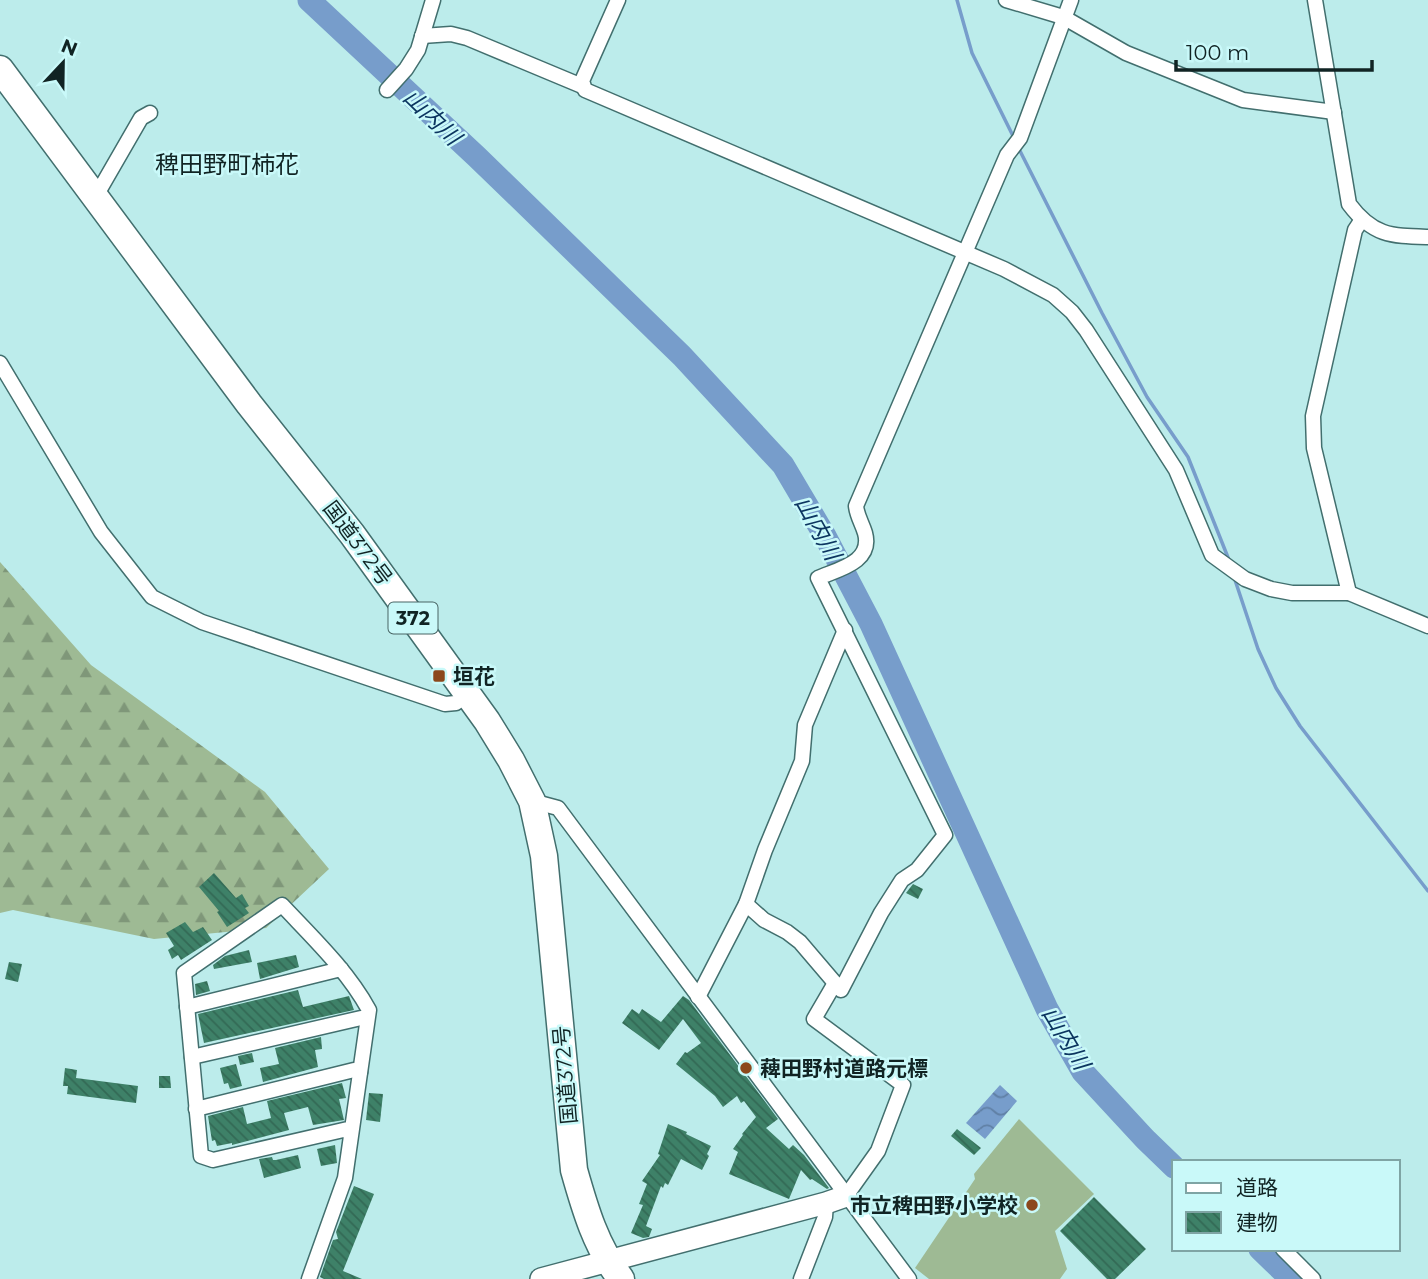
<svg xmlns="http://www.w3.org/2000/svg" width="1428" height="1279" viewBox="0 0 1428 1279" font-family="Montserrat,'Noto Sans JP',sans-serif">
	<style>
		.forest { fill: url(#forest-firs) }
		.garden { fill: #9eba94 }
		.water { fill: url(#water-waves) }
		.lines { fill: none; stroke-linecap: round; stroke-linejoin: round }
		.stream { stroke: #779dcb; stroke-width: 3.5 }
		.river { stroke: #779dcb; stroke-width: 23 }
		.building { fill: url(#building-back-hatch) }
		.street-casing { stroke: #426f6e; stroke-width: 17 }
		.secondary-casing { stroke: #426f6e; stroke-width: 24 }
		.highway-casing { stroke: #426f6e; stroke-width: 29 }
		.street { stroke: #fff; stroke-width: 14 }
		.secondary { stroke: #fff; stroke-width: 21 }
		.highway { stroke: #fff; stroke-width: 26 }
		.poi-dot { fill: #8c481c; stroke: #c9f9f9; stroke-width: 2.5 }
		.labels { text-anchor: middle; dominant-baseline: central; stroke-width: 5; stroke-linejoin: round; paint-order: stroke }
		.shield { fill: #c9f9f9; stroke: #486464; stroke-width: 2 }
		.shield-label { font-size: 19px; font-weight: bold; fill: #112424 }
		.street-label { font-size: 21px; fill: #112424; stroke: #c9f9f9 }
		.poi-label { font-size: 21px; font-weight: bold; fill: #112424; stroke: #c9f9f9; text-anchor: start }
		.water-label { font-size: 23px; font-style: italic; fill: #0c3560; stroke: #c9f9f9 }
		.quarter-label { font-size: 24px; fill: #112424; stroke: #c9f9f9 }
	</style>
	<defs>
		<pattern id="forest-firs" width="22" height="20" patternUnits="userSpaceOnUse" patternTransform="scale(1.75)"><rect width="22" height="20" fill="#9eba94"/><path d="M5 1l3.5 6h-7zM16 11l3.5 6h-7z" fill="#7f9779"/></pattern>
		<pattern id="water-waves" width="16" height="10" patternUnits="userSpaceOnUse" patternTransform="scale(1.75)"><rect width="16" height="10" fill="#779dcb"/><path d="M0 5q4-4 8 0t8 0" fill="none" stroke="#6080a5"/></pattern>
		<pattern id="building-back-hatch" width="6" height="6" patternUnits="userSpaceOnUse" patternTransform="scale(1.75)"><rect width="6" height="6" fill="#3e8168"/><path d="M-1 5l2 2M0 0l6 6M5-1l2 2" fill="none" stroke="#336955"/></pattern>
	</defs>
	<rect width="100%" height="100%" fill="#bceceb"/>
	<polygon class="forest" points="0,562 91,665 265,792 329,869 266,928 154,939 13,910 0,913"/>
	<polygon class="garden" points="1019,1119 1094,1194 1055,1231 1067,1269 1060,1279 929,1279 915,1268 975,1179 974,1174"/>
	<polygon class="water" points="1000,1085 1017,1101 985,1139 966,1123"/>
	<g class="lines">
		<g class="stream">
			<polyline points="957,0 972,53 1015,140"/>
			<polyline points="1018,147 1102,313 1147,397 1188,457 1229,560"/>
			<polyline points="1234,577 1258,649 1276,688 1300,726 1428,891"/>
		</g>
		<g class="river">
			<polyline points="309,0 477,157 682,356 783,465 825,536 871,624 1047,1009 1083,1072 1145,1139 1174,1167"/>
			<polyline points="1260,1249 1291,1279"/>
		</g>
	</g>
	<g class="building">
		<polygon points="214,873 236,898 242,894 249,906 245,908 249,913 227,927 217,912 219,911 199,887"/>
		<polygon points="913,884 923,889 918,899 906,893"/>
		<polygon points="185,922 193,932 203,927 212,940 181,960 178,955 172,959 168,950 174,946 166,933"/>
		<polygon points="249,950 252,962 214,969 213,965 225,956"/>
		<polygon points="296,955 299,967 260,979 257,963"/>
		<polygon points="9,962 22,964 18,982 5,979"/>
		<polygon points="207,981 210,991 196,995 195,984"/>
		<polygon points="298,990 303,1007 349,996 354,1010 204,1043 198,1014"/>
		<polygon points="683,996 689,1000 778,1119 766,1128 789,1149 793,1145 804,1155 829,1188 827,1189 812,1179 810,1180 801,1170 789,1199 729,1174 738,1152 733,1149 743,1135 742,1134 756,1117 744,1101 741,1103 737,1096 723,1107 715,1096 676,1064 685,1052 687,1053 701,1043 683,1019 659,1050 622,1023 632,1009 639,1014 642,1009 661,1022"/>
		<polygon points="321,1037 322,1049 315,1050 318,1067 263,1082 260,1068 279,1064 275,1048"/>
		<polygon points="252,1053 254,1062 240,1065 238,1056"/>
		<polygon points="236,1064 242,1086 230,1089 228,1083 224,1084 220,1068"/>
		<polygon points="65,1068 77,1070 76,1078 138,1086 136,1103 67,1094 68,1086 63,1086"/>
		<polygon points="159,1076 170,1076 171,1088 159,1088"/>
		<polygon points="342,1083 346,1098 339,1099 344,1120 313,1125 308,1107 284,1113 289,1130 232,1145 232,1143 217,1146 215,1140 212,1141 208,1116 243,1107 247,1124 271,1118 267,1101"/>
		<polygon points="369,1093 383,1094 380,1122 366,1120"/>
		<polygon points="668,1124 687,1132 686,1134 711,1146 707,1154 709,1156 702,1170 681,1159 668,1185 665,1183 663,1188 661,1186 646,1226 652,1229 649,1237 643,1238 631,1233 643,1205 639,1204 647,1184 642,1181 660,1155 658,1154"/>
		<polygon points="957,1129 981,1148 974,1155 951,1136"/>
		<polygon points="335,1145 337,1163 321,1166 317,1149"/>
		<polygon points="298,1155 301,1168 264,1178 259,1159 272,1157 273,1160 276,1160"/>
		<polygon points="354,1186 374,1194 343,1271 362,1279 324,1279 320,1277 333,1240 338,1239 336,1232"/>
		<polygon points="1094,1197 1146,1249 1115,1279 1107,1279 1060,1231"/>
	</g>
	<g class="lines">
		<g class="street-casing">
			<g id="street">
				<polyline points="618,0 582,81 585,90 1004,269 1053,295 1072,312 1086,330 1176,470 1212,555 1245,579 1271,589 1292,593 1349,593 1428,626"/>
				<polyline points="1006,0 1063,17 1126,53 1243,100 1334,112"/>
				<path d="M1315 0 1349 204C1373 236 1391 236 1428 237"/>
				<polyline points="422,36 451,34 467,38 582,86"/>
				<polyline points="387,90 406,69 418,50 433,0"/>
				<polyline points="96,196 141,118 150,113"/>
				<polyline points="0,363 101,532 152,597 202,622 445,704 456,703 468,694"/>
				<polyline points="1349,593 1314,448 1313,416 1355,230 1361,221"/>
				<polyline points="532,801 558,808 909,1279"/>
				<polyline points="746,904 764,920 787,932 800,942 835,983"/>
				<polyline points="698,997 746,904 765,850 802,761 805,725 845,630"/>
				<polyline points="187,1007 341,969"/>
				<polyline points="192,1057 361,1018 367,1019"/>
				<polyline points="196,1109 354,1070 360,1072"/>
				<path d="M846 1196 878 1151 903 1085 814 1019 835 983 841 990 881 913 902 880 917 870 945 835 818 578C839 569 873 562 865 533 862 523 857 516 856 506L1007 155 1020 138 1071 0"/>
				<polyline points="1283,1249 1313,1279"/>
				<path d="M309 1279 345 1178 369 1010C347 970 313 938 282 905L184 973 201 1156 213 1160 352 1128"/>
				<polyline points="801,1279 825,1217 826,1203"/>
			</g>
		</g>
		<g class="secondary-casing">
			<polyline id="secondary" points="541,1279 826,1203 846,1196"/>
		</g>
		<g class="highway-casing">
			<path id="highway" d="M0 69 249 404 352 534 487 721 511 760 532 801 544 856 574 1170C585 1209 596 1247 621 1279"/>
		</g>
		<use href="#street" class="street"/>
		<use href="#secondary" class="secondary"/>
		<use href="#highway" class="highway"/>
	</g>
	<g class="poi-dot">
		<rect x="432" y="669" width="14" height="14" rx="3.5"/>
		<circle cx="746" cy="1068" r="7"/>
		<circle cx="1032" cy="1205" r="7"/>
	</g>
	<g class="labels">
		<rect class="shield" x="388.5" y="602.5" width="49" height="31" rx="5"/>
		<g class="shield-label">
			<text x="413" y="618">372</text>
		</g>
		<g class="street-label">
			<text transform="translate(358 543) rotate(53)">国道372号</text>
			<text transform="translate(565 1075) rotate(-95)">国道372号</text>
		</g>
		<g class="poi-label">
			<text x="453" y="676">垣花</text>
			<text x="760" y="1068">薭田野村道路元標</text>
			<text x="1018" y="1205" text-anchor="end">市立稗田野小学校</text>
		</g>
		<g class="water-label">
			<text transform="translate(432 117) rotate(44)">山内川</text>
			<text transform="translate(818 528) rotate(61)">山内川</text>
			<text transform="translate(1066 1038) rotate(59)">山内川</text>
		</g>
		<g class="quarter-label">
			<text x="227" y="164">稗田野町柿花</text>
		</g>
	</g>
	<rect x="1172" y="1160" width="228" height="91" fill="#c9f9f9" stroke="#7fa4a4" stroke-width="2"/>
	<rect x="1186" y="1183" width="35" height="10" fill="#ffffff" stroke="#7fa4a4" stroke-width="2"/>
	<text x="1236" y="1195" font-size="21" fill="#112424">道路</text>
	<rect x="1186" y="1212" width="35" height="21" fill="url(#building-back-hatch)" stroke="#7fa4a4" stroke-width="2"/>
	<text x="1236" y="1230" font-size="21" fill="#112424">建物</text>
	<g transform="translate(63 63) rotate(22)" stroke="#c9f9f9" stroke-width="5" paint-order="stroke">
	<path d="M0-5L12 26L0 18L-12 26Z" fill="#112424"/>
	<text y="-10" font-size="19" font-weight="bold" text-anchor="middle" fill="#112424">N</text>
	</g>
	<path d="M1176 60v10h196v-10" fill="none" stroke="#112424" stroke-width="3.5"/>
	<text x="1186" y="60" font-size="21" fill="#112424" stroke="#c9f9f9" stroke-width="5" paint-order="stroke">100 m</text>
</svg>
